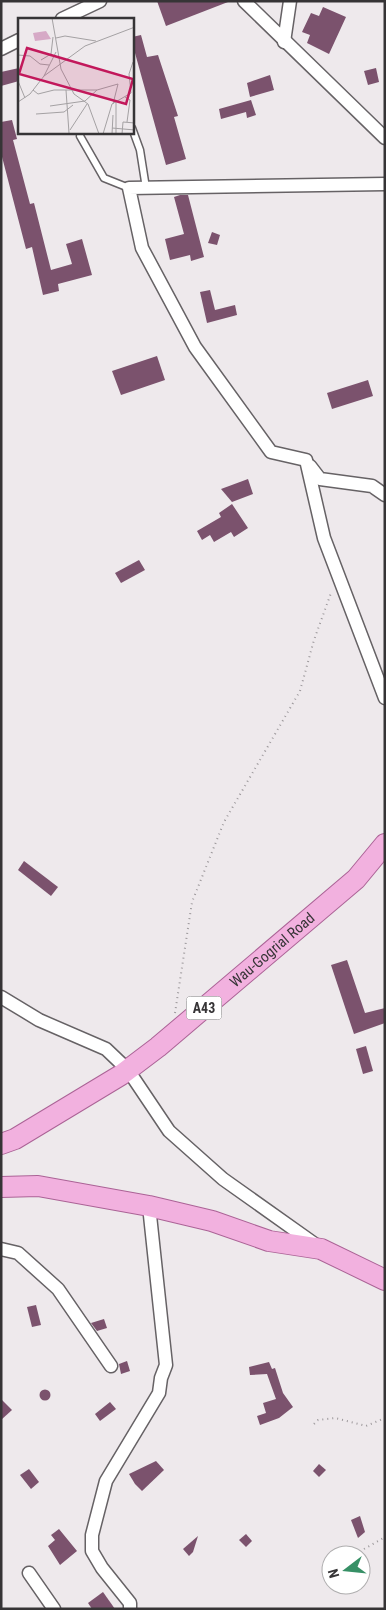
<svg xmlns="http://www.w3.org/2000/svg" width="386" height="1610" viewBox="0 0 386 1610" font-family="'Roboto Condensed',sans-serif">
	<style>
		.building { fill: #7b526d }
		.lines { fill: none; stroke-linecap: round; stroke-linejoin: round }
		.service-casing { stroke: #666265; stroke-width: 9 }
		.minor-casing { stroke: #666265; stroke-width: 15 }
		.primary-casing { stroke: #ab6396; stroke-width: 22 }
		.path { stroke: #9c989b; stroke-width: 2; stroke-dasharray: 1 4; stroke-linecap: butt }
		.service { stroke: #fff; stroke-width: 6 }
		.minor { stroke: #fff; stroke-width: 12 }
		.primary { stroke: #f2b1df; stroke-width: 20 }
		.labels { text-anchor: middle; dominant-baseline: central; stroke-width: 5; stroke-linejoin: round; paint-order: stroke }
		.shield { fill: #fff; stroke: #727172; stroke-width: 1 }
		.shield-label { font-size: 14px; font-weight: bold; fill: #363436 }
		.street-label { font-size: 15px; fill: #363436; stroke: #fff }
		.inset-road { fill: none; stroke: #a4a1a3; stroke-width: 1 }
		.view { fill: #c2185b; fill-opacity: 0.15; stroke: #c2185b; stroke-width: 2.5 }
		.inset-edge { fill: none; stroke: #363436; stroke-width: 2.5 }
	</style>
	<rect width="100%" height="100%" fill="#eee9ec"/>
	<g class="building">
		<polygon points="157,1 228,1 228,2 166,26"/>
		<polygon points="323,7 346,17 329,54 307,43 310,35 302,32 311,13 319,16"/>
		<polygon points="141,35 147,57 158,55 178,116 174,117 186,159 166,165 135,53 132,54 132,37"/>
		<polygon points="19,68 19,81 1,86 1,72"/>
		<polygon points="376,68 379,82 368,85 364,71"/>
		<polygon points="270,75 274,90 250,97 247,83"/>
		<polygon points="251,100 256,115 247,118 246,112 221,119 219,109"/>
		<polygon points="12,120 17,139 13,140 30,204 34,203 51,270 72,264 66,244 82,239 92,275 58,284 59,291 43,295 32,247 26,249 1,153 1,122"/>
		<polygon points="180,195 188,195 204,257 191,261 190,255 170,260 165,239 184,234 174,197"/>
		<polygon points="212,232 220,235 217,245 208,243"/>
		<polygon points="210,290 215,310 235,305 237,315 207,323 200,292"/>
		<polygon points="157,356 165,380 121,395 112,371"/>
		<polygon points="368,380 373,396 332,409 327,393"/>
		<polygon points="248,479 253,494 232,502 221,489"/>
		<polygon points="232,504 248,528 234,537 231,532 214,542 210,535 202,540 197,531 221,517 219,513"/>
		<polygon points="139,560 145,570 121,583 115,573"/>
		<polygon points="24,861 58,887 51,896 18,870"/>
		<polygon points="347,960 365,1013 385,1008 385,1023 354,1034 331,965"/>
		<polygon points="366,1046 373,1071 363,1074 356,1049"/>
		<polygon points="36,1305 41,1325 32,1327 27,1307"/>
		<polygon points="104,1319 107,1328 97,1331 91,1323"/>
		<polygon points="127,1361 130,1371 121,1374 119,1364"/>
		<polygon points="269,1362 272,1369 275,1368 283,1393 293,1407 279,1418 260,1425 257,1416 266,1413 263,1403 276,1399 267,1374 250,1375 249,1367"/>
		<circle cx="45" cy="1395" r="5.5"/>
		<polygon points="1,1399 12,1410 1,1420"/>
		<polygon points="110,1402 116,1409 100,1421 95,1414"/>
		<polygon points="156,1461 164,1470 142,1491 135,1484 129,1474"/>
		<polygon points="319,1464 326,1470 319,1477 313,1471"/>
		<polygon points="29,1469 39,1482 31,1489 20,1475"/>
		<polygon points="360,1516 365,1532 358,1538 351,1520"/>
		<polygon points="59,1529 77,1551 60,1565 48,1546 55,1540 51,1535"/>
		<polygon points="246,1534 252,1541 246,1547 239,1540"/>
		<polygon points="198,1536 193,1552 189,1556 183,1549"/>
		<polygon points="103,1592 115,1609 92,1609 88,1603"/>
	</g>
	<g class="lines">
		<g class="service-casing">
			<g id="service">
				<polyline points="132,128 140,150 146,188"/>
				<polyline points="81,132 80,136 104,178 129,188"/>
			</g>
		</g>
		<g class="minor-casing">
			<g id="minor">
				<polyline points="244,1 385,138"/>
				<polyline points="62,19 100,1"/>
				<polyline points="284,42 290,1"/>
				<polyline points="1,49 19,40"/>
				<polyline points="385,184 129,188 142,248 195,347 271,452 306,460 324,538 385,698"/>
				<polyline points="310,466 320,479 372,486 385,495"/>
				<polyline points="1,997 39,1020 106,1049 128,1070 169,1131 223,1179 316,1245"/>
				<polyline points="1,1249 18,1253 58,1289 111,1366"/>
				<polyline points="29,1573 54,1609"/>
				<polyline points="130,1609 130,1603 102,1568 92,1551 92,1535 106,1481 159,1393 161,1378 166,1365 149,1206"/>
			</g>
		</g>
		<g class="primary-casing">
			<g id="primary">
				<path id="s1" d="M1 1144 15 1139 121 1075 158 1047 356 879 385 844"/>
				<polyline points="1,1187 38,1186 149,1206 212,1221 269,1241 321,1249 385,1280"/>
			</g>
		</g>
		<g class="path">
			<polyline points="175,1013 192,902 224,822 300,691 314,640 331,593"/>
			<polyline points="314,1424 318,1420 335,1418 366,1426 385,1418"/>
			<polyline points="364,1549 385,1537"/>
		</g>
		<use href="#service" class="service"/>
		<use href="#minor" class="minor"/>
		<use href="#primary" class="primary"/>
	</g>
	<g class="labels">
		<rect class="shield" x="186.5" y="996.5" width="35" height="23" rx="4"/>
		<g class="shield-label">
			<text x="204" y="1008">A43</text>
		</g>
		<g class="street-label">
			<text stroke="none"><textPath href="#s1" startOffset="335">Wau-Gogrial Road</textPath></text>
		</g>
	</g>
	<g transform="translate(18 18)">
		<rect width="116" height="116" fill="#eee9ec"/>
		<path d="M28 13 33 21 17 23 15 15Z" fill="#d6a9c6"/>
		<path class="inset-road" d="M34 0 43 51 56 76 70 86 81 116M38 20 47 18 78 23M0 37 12 38 22 46 31 47M23 42 33 36 35 19M26 58 67 28 117 9M0 63 7 80M15 72 20 76 36 72H79L100 66 95 86M48 72 51 115M107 79 112 82 109 104M0 84 12 76 26 58 38 34M98 84V116M32 88 67 83 79 72M18 96 46 94 55 87M94 110 117 112M52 112 69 86M85 116 94 86 113 75 111 56 115 44M94 116 95 97M104 116 105 104 117 105"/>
		<path class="view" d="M9 30 115 61 108 86 1 56Z"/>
		<rect width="116" height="116" class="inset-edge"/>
	</g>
	<rect width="386" height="1610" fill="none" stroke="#363436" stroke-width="5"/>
	<g transform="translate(346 1570) rotate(254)"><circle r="24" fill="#ffffff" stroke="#afaeaf"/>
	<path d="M0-4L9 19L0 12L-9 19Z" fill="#379066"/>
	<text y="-8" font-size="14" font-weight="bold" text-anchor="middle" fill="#363436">N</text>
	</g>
</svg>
